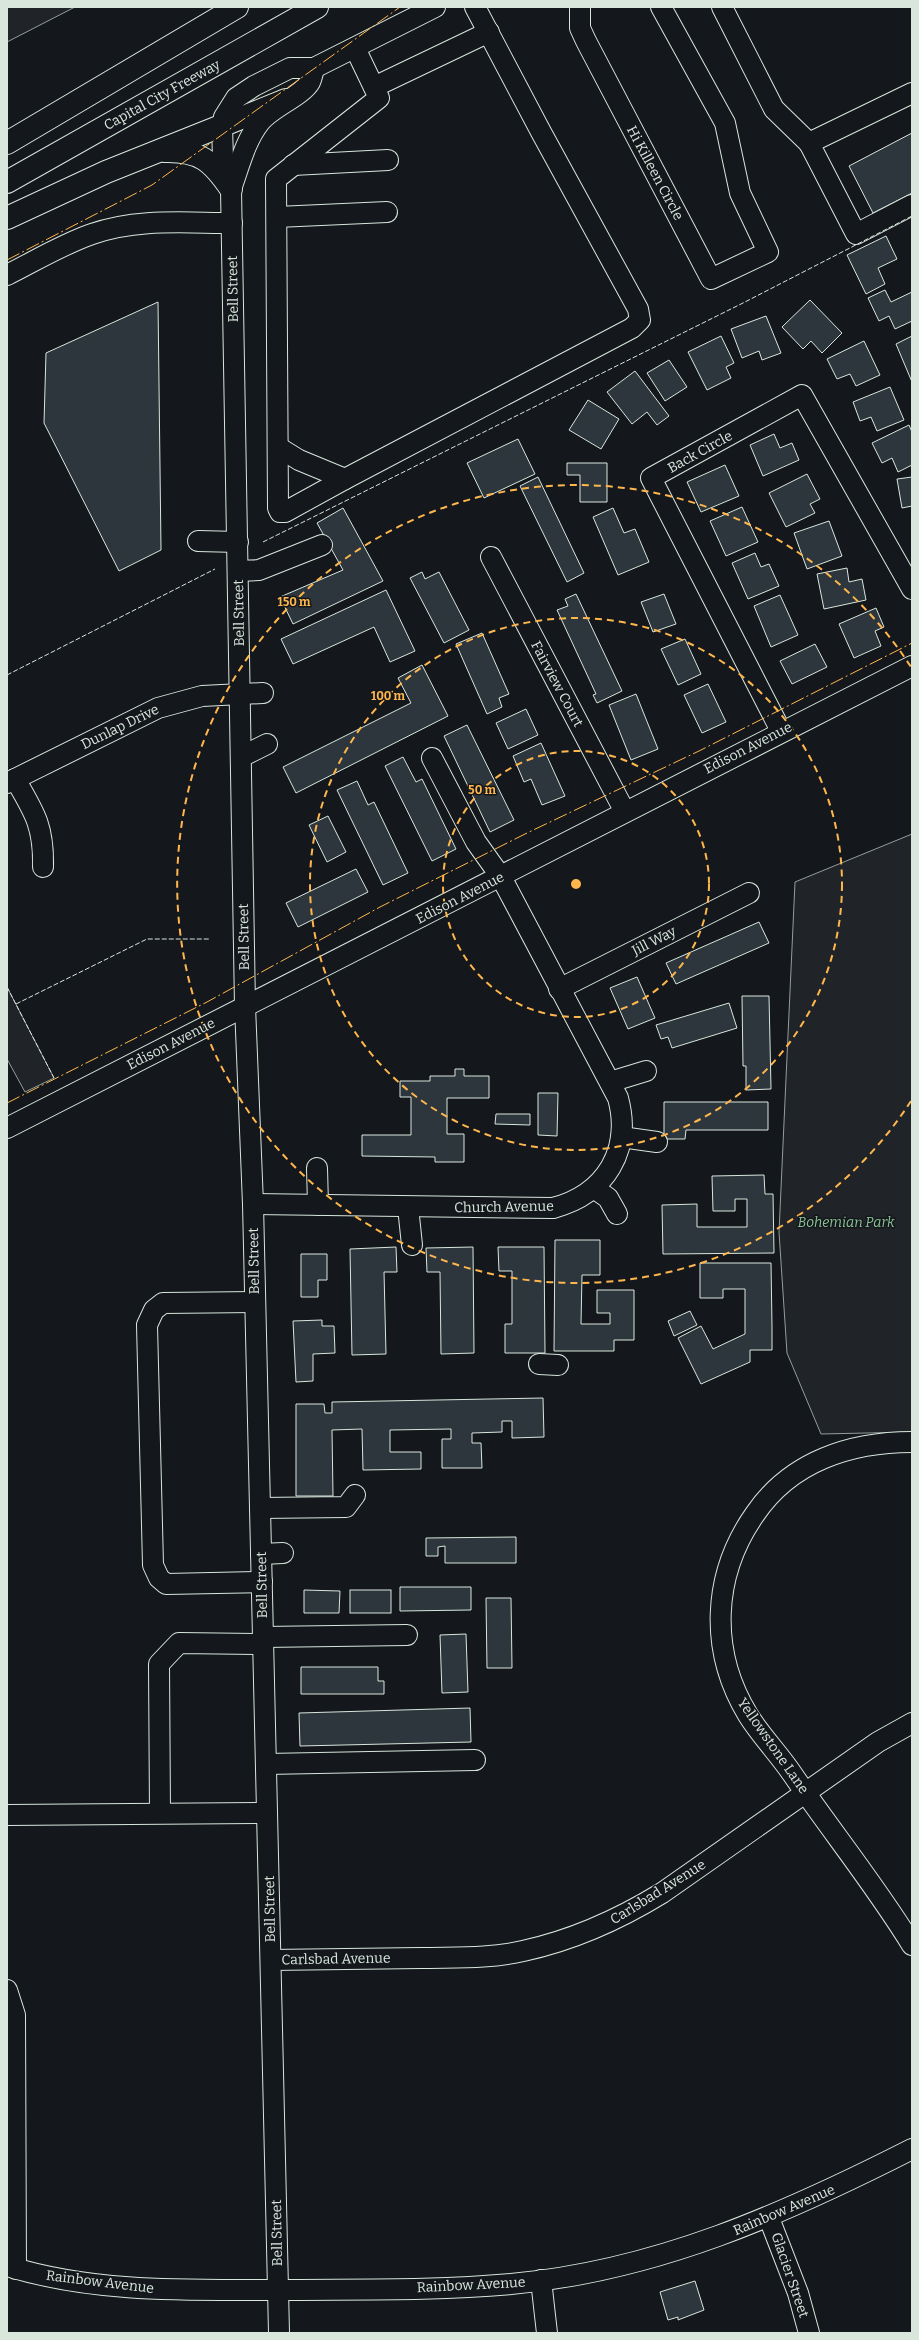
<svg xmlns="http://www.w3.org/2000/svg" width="919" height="2340" viewBox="0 0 919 2340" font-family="Bitter,serif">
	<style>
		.green { fill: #202428; stroke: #939e99 }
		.building { fill: #2c363c; stroke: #d8e6dc }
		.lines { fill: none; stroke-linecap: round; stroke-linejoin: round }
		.minor-casing { stroke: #d8e6dc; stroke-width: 22 }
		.highway-casing { stroke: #d8e6dc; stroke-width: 24 }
		.minor { stroke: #14181c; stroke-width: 20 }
		.highway { stroke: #14181c; stroke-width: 22 }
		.fence { stroke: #d8e6dc; stroke-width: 1; stroke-dasharray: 5 2; stroke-linecap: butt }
		.power { stroke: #ffb74d; stroke-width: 1; stroke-dasharray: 14 3 2 3; stroke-linecap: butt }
		.ring { fill: none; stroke: #ffb74d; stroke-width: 2; stroke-dasharray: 7 5 }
		.labels { text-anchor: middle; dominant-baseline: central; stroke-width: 3; stroke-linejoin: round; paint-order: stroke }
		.street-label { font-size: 14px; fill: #d8e6dc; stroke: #14181c }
		.park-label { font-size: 14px; font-style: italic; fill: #8ac095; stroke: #14181c }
		.centre { fill: #ffb74d; stroke: #14181c; stroke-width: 2 }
		.ring-label { font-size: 12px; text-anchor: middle; font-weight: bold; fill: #ffb74d; stroke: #14181c; stroke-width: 3; stroke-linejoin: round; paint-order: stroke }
	</style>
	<rect width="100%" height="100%" fill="#14181c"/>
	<g class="green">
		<polygon points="7,7 75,7 7,42"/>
		<polygon points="912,834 912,1432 821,1434 787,1353 779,1232 795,882"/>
		<polygon points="7,987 54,1078 25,1092 7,1059"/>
	</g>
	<g class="building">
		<polygon points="912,133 912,193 873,213 849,166"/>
		<polygon points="886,236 897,259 878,268 885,284 866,294 847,255"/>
		<polygon points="885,290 891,302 912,292 912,321 895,329 889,316 879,321 868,298"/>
		<polygon points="810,300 842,333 822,353 811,341 803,349 782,327"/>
		<polygon points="158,302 161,550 119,571 44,423 46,353"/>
		<polygon points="766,316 781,353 762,360 759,351 742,358 731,329"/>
		<polygon points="721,336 734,363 726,367 731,378 707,390 688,352"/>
		<polygon points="912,336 912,382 896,344"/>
		<polygon points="864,341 880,375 856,386 850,374 837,379 827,359"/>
		<polygon points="669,360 687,387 665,401 647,373"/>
		<polygon points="635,371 669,416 657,425 647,412 632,424 607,392"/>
		<polygon points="890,387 904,420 877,431 871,417 860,421 853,402"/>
		<polygon points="588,400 619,419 601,449 569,430"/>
		<polygon points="909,425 912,432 912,465 898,472 892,458 882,463 872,443"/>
		<polygon points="774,434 780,448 792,443 799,460 763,476 750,445"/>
		<polygon points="518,439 535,474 484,498 467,463"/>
		<polygon points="567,463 607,463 607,502 580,502 580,475 567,475"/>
		<polygon points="725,465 739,496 701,512 687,482"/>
		<polygon points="807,474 820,499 810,504 815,513 786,527 769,493"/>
		<polygon points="538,477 584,573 567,582 520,486"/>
		<polygon points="912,477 912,506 902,508 897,479"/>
		<polygon points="742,507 758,542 726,556 710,521"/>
		<polygon points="343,508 383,581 293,624 280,597 343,570 317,523"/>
		<polygon points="613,508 624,533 635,529 649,562 618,575 593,517"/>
		<polygon points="829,521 842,556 807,569 794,533"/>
		<polygon points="755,553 761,567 769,564 779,586 748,599 732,563"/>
		<polygon points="847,568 849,582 862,579 866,600 824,609 817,574"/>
		<polygon points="422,572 425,579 439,572 469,630 444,643 410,578"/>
		<polygon points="386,590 415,651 390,662 374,627 293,664 281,639"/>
		<polygon points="576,594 622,691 597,703 593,695 596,694 557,610 568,606 565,599"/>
		<polygon points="664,594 676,624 653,632 641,602"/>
		<polygon points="780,595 798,635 771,647 754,606"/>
		<polygon points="876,608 884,627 875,631 881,646 854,658 839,624"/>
		<polygon points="482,633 509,694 499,698 502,707 487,714 456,644"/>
		<polygon points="685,639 701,674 678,685 661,649"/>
		<polygon points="815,644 827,667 792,684 780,661"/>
		<polygon points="422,665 448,716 296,793 283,767 411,703 398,678"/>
		<polygon points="708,684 726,722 702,733 684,695"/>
		<polygon points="636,694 658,749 631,760 609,705"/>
		<polygon points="526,709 538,735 508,749 496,723"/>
		<polygon points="467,725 514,820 490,832 444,736"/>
		<polygon points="541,743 565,796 542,805 531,779 524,782 513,756"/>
		<polygon points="403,757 416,782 422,779 456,849 432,861 385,766"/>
		<polygon points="357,781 368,805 374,802 408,873 383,885 337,790"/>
		<polygon points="328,816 346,852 327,862 309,825"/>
		<polygon points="356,869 368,892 298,927 286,903"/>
		<polygon points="759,922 769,943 676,984 666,963"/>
		<polygon points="637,977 655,1018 628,1029 610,988"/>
		<polygon points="742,996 769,996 771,1089 746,1090 746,1066 743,1066"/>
		<polygon points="729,1003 737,1028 672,1048 668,1037 661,1039 656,1025"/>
		<polygon points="455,1069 464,1069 464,1076 489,1076 489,1098 447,1098 447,1134 464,1134 464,1162 435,1162 435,1157 362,1156 362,1135 411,1135 411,1097 400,1097 400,1081 430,1081 430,1076 455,1076"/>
		<polygon points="538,1093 558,1093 557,1136 538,1135"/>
		<polygon points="664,1102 768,1102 768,1130 686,1130 685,1139 664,1139"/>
		<polygon points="496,1114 530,1114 530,1125 495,1124"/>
		<polygon points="764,1175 765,1194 773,1194 774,1253 663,1254 662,1205 697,1204 697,1227 747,1227 747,1199 735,1199 735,1211 713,1211 712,1176"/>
		<polygon points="555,1240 600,1240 600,1275 582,1275 581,1324 610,1324 610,1313 597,1313 597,1290 634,1290 634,1340 614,1340 614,1351 554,1351"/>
		<polygon points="396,1247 397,1272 384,1272 386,1354 352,1355 350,1249"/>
		<polygon points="473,1247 474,1353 441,1354 440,1272 427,1272 426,1248"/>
		<polygon points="498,1247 544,1247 545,1353 505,1353 505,1324 512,1324 512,1271 499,1271"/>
		<polygon points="301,1254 327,1254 327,1280 318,1280 318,1297 301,1297"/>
		<polygon points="700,1263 771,1263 772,1327 772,1350 750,1350 750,1362 701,1384 678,1338 701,1326 713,1349 745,1334 745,1289 723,1289 723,1298 700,1298"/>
		<polygon points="690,1311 697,1325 674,1336 668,1321"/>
		<polygon points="322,1320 322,1326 334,1326 335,1353 313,1354 313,1381 296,1382 293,1321"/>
		<polygon points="543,1398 544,1437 512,1438 512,1421 502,1421 502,1432 472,1433 472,1443 481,1443 482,1468 442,1468 442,1439 451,1439 451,1429 390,1430 390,1452 421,1452 421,1469 363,1470 362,1429 332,1430 333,1496 296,1496 296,1404 324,1404 325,1413 332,1413 332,1402"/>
		<polygon points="516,1537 516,1563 445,1563 445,1546 438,1547 438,1556 426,1556 426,1538"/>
		<polygon points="400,1587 471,1587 471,1610 400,1611"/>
		<polygon points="304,1590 340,1591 339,1613 304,1613"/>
		<rect x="350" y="1590" width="41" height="23"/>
		<polygon points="486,1598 511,1598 512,1668 487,1668"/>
		<polygon points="466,1634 468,1692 442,1693 440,1635"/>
		<polygon points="301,1667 378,1667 378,1681 384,1681 384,1694 301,1694"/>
		<polygon points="470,1708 471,1742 300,1746 299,1713"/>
		<polygon points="695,2281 704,2310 678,2320 678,2317 668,2320 660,2292"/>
	</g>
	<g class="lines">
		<g class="minor-casing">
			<g id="minor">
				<polyline points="580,7 580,28 586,41 711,279 768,252 740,193 725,123 661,7"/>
				<polyline points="722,7 774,109 809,143"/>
				<polyline points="355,48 379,98 276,179 278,508 280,512 285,512 345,479 632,328 640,320 638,309 541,132 475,7"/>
				<polyline points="374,87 489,32"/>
				<polyline points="912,93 809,143 856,234 912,205"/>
				<polyline points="293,165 388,160"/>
				<path d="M231 189C239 167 245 141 260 122 272 107 302 96 310 82 312 78 313 72 314 68"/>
				<polyline points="277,217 387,212"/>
				<path d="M7 275C35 261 63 244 92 234 137 218 185 223 232 223"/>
				<polyline points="278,447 299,460 345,479"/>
				<polyline points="198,541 238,542"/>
				<polyline points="491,557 625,812"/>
				<polyline points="238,571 259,570 322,545"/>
				<polyline points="781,731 651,478 802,395 912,589"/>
				<polyline points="241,757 267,744"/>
				<path d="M15 779C35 813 44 827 43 867"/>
				<polyline points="7,783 158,708 202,696 263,693"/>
				<polyline points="559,989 749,893"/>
				<polyline points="610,1082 646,1071"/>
				<polyline points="7,1128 912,666"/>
				<polyline points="621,1137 657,1142"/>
				<polyline points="317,1168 318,1205"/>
				<polyline points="594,1188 608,1198 617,1214"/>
				<path d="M253 1204 553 1208C606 1194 632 1150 618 1098L501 877 476 842 432 758"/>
				<polyline points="408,1207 412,1245"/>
				<polyline points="255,1302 163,1303 154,1310 147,1325 153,1565 159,1578 166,1584 262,1582"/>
				<polyline points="539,1364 558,1365"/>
				<path d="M912 1442C851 1442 791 1461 755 1514 712 1575 709 1651 748 1715 761 1736 779 1754 793 1775 832 1832 876 1886 912 1945"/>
				<polyline points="260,1508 346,1507 355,1495"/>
				<polyline points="261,1554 283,1553"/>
				<polyline points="263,1637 407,1635"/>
				<polyline points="266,1764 475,1760"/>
				<polyline points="160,1813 159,1664 179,1643 263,1644"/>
				<polyline points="7,1815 267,1813"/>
				<path d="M271 1960C321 1959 370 1959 420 1958 454 1957 489 1959 523 1951 574 1940 618 1920 662 1893L878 1742 912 1723"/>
				<polyline points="7,1990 15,2015 16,2269"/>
				<polyline points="769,2218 798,2293 809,2333"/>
				<path d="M7 2266C95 2293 186 2290 276 2290 354 2289 433 2291 511 2284 656 2271 784 2214 912 2149"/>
				<polyline points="541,2280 547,2333"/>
				<polyline points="279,2333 253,1204 245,1006 231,189 223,158 222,127 224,117 236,98 254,86 290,68 314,68 435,7"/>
			</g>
		</g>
		<g class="highway-casing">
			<g id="highway">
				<polyline points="7,143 237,7"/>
				<path d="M164 151C200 150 212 161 231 189"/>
				<polyline points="7,182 317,7"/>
				<polyline points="7,218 106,172 286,100"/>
			</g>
		</g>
		<use href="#minor" class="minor"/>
		<use href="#highway" class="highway"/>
		<g class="fence">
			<polyline points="263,542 743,303 912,216"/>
			<polyline points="7,675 215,569"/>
			<polyline points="7,987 54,1078"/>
			<polyline points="16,1004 147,939 209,939"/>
		</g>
		<g class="power">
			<polyline points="7,260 152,185 400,7"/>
			<polyline points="7,1103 207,1002 380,907 527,833 699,751 912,643"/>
		</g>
	</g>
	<g class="ring">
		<circle cx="576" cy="884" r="133"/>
		<circle cx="576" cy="884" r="266"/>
		<path d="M911 1101A399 399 0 1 1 911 667"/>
	</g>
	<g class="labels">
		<g class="street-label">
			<text transform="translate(162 95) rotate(-29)">Capital City Freeway</text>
			<text transform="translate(655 173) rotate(62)">Hi Killeen Circle</text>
			<text transform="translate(233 289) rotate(-91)">Bell Street</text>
			<text transform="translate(700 452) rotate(-29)">Back Circle</text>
			<text transform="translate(239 613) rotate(-91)">Bell Street</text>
			<text transform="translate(557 684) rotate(62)">Fairview Court</text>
			<text transform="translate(120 727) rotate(-26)">Dunlap Drive</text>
			<text transform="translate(748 748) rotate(-27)">Edison Avenue</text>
			<text transform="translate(460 898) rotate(-27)">Edison Avenue</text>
			<text transform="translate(244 937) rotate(-91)">Bell Street</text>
			<text transform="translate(654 941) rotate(-27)">Jill Way</text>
			<text transform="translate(171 1044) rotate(-27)">Edison Avenue</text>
			<text transform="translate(504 1207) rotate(-1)">Church Avenue</text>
			<text transform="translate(254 1261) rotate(-91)">Bell Street</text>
			<text transform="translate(262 1585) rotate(-91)">Bell Street</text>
			<text transform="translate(773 1746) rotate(55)">Yellowstone Lane</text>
			<text transform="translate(658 1892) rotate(-32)">Carlsbad Avenue</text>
			<text transform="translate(270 1909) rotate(-91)">Bell Street</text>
			<text transform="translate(336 1959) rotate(-1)">Carlsbad Avenue</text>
			<text transform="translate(784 2210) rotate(-23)">Rainbow Avenue</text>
			<text transform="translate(277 2233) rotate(-91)">Bell Street</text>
			<text transform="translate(790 2275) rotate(71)">Glacier Street</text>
			<text transform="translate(100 2282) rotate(7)">Rainbow Avenue</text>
			<text transform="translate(471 2285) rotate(-3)">Rainbow Avenue</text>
		</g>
		<g class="park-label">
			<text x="846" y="1222">Bohemian Park</text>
		</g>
	</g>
	<circle cx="576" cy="884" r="6" class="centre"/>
	<g class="ring-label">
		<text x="294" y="606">150 m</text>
		<text x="388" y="700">100 m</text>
		<text x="482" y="794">50 m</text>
	</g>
	<rect width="919" height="2340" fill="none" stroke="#d8e6dc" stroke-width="16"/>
</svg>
